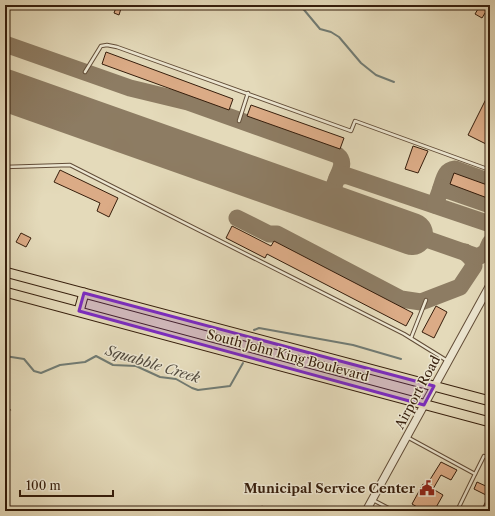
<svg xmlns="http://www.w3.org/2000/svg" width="495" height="516" viewBox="0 0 495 516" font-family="'Libre Caslon Text',serif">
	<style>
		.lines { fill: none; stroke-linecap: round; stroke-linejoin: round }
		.stream { stroke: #717b73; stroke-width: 2 }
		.taxiway { stroke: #8d7c63; stroke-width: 17 }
		.runway { stroke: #8d7c63; stroke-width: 42 }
		.building { fill: #dbab86; stroke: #361e0c }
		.service-casing { stroke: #624d38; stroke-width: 4.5 }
		.tertiary-casing { stroke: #624d38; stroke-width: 9 }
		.primary-casing { stroke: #361e0c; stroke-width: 11 }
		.path { stroke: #361e0c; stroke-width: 1; stroke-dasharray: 1 2; stroke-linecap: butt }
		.service { stroke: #ede7d2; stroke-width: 2.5 }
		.tertiary { stroke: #ede7d2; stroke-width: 7 }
		.primary { stroke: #e4daba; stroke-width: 9 }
		.marked { fill: #7b2cbf; fill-opacity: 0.2; stroke: #7b2cbf; stroke-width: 3; stroke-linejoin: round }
		.labels { text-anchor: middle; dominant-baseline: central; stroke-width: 3; stroke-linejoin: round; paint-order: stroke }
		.street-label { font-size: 13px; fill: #361e0c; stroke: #ede7d2 }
		.poi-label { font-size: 13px; font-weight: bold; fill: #361e0c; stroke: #ede7d2; text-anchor: end }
		.water-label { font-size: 14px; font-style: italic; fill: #534c40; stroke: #ede7d2 }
	</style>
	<rect width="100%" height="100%" fill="#e4daba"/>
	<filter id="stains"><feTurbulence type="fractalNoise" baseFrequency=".005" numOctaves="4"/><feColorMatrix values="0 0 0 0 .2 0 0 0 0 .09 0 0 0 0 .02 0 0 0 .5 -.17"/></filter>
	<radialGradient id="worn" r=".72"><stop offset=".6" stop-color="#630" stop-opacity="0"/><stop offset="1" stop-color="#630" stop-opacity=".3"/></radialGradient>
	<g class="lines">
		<g class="stream">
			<polyline points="300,5 320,29 331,32 339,37 361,63 376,75 394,82"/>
			<polyline points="254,330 259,328 353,345 401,359"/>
			<polyline points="5,356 24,359 34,371 41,373 60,365 85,362 96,356 113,365 136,366 160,377 176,379 192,388 198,390 230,386 243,363"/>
		</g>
		<g class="taxiway">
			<path d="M5 44 130 88 188 102 337 155C346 162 340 170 337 178"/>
			<path d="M441 188C444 179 445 170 455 169L490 182"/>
			<polyline points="327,204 337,178 345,175 490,224"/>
			<polyline points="435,205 441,188 490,205"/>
			<polyline points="237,218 269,234 277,234 401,299 421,302 460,287 474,266 472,259 465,252"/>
			<polyline points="412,234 478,257 486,252 490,243"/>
		</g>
		<polyline class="runway" points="5,90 412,234"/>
	</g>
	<g class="building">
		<polygon points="117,5 122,5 119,15 114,13"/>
		<polygon points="471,5 490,5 490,15 485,13 482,18 475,14 478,9"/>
		<polygon points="106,52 233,99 229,110 102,64"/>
		<polygon points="490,91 490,146 468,135"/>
		<polygon points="251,105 344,138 340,149 247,116"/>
		<polygon points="413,146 428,151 418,173 405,169"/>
		<polygon points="60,170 118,198 109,217 97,211 100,203 54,182"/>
		<polygon points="454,173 490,186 490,199 450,184"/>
		<polygon points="232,226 271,246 274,241 413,313 406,326 267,254 265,258 226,238"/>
		<polygon points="21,233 31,238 26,247 16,242"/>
		<polygon points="436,306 447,312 434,338 422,332"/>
		<polygon points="441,462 457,470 451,480 441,475 433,489 443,495 434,511 424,511 412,504 423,484 426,486"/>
		<polygon points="477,482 490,488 490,497 474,489"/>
		<polygon points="486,501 490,503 490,511 483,507"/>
	</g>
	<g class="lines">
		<g class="service-casing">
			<g id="service">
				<polyline points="85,72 101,46 107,45 117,47 351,131 355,121 490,170"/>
				<polyline points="239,121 248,93"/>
				<polyline points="5,167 70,165 404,334 446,360"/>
				<polyline points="411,338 426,300"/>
				<polyline points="407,437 475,474 484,456 490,459"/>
				<polyline points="373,500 394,511"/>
				<polyline points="261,511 262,508 269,511"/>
				<polyline points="457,511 475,474"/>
			</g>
		</g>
		<g class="tertiary-casing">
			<polyline id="tertiary" points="366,511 490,285"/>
		</g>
		<g class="primary-casing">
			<g id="primary">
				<polyline points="5,272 490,401"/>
				<polyline points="5,292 490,422"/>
				<polyline points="79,311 84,293"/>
			</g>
		</g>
		<polyline class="path" points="5,407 11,410 5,420"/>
		<use href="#service" class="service"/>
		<use href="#tertiary" class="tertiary"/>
		<use href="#primary" class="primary"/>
	</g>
	<path class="marked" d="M84 293 434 386 424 405 79 311Z"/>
	<defs>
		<g id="civic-bare" transform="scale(1.2)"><path d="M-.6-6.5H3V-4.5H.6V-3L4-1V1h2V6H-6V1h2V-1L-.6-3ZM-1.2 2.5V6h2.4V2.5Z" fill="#8f2418" stroke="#ede7d2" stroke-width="2.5" paint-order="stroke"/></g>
	</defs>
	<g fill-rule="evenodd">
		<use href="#civic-bare" x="427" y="488"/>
	</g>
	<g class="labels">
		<g class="street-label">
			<text transform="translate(288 355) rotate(15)">South John King Boulevard</text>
			<text transform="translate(417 392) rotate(-62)">Airport Road</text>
		</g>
		<g class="poi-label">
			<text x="415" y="488">Municipal Service Center</text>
		</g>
		<g class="water-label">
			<text transform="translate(153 364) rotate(17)">Squabble Creek</text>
		</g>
	</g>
	<rect width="495" height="516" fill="none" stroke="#e4daba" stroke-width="20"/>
	<rect x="6" y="6" width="483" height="504" fill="none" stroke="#361e0c" stroke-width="2"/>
	<rect x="10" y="10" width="475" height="496" fill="none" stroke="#361e0c"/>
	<path d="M20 490v6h93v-6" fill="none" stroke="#361e0c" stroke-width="2"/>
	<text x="26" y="490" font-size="12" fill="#361e0c" stroke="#ede7d2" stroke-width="3" paint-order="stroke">100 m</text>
	<rect width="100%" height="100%" filter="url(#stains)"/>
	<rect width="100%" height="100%" fill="url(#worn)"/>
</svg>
